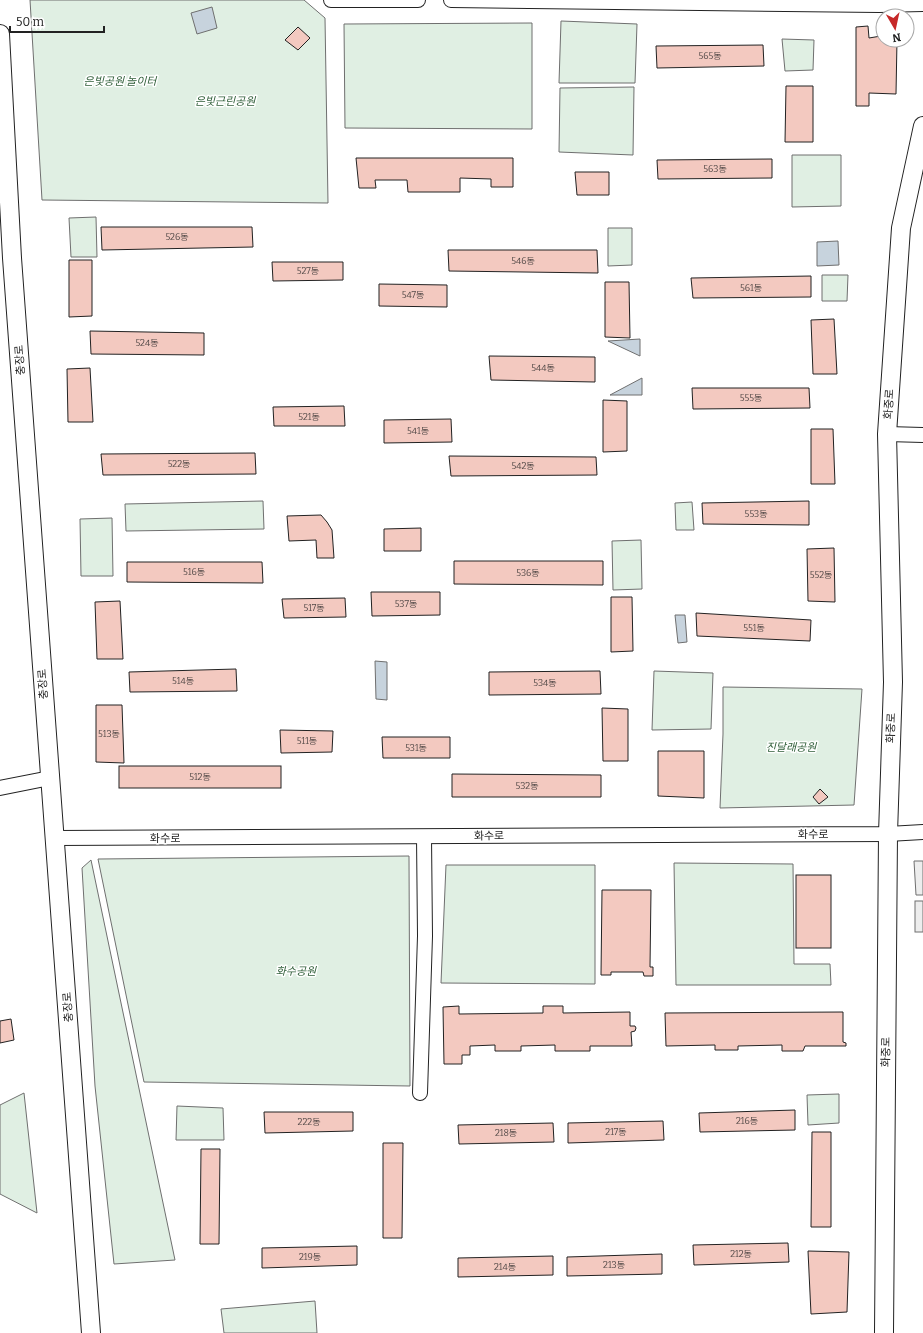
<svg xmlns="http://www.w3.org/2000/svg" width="923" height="1333" viewBox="0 0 923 1333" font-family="Bitter,'Noto Sans KR',serif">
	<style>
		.green { fill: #e0efe3; stroke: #6f6f6f }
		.parking { fill: #ededed; stroke: #6f6f6f }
		.water { fill: #c7d3dd; stroke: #6f6f6f }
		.building { fill: #f3c9c0; stroke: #222 }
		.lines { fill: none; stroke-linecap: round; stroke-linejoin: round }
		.minor-casing { stroke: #222; stroke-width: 16 }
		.major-casing { stroke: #222; stroke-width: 20 }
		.minor { stroke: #fff; stroke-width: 14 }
		.major { stroke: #fff; stroke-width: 18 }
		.labels { text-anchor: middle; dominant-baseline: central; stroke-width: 3; stroke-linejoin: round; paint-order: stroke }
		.number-label { font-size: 9px; fill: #564c4a }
		.park-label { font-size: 11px; font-style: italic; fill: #2f5e38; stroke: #fff }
		.street-label { font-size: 11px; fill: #222; stroke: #fff }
	</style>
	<rect width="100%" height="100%" fill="#fff"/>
	<g class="green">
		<polygon points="30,0 304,0 325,18 328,203 42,200"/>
		<polygon points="561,21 637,24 635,83 559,83"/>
		<polygon points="532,23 532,129 345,128 344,24"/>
		<polygon points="782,39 814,40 813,70 785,71"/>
		<polygon points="634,87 633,155 559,152 560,88"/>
		<polygon points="792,155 841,155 841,206 792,207"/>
		<polygon points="96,217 97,257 71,257 69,218"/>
		<polygon points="608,228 632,228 632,265 608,266"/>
		<polygon points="822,275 848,275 847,301 822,301"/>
		<polygon points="263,501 264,529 126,531 125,504"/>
		<polygon points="692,502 694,530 676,530 675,503"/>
		<polygon points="112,518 113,576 81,576 80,519"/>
		<polygon points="641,540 642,589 613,590 612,541"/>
		<polygon points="654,671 713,673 711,729 652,730"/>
		<polygon points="723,687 862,689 854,805 720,808 723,734"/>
		<polygon points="409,856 410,1086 144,1082 98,859"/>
		<polygon points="91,860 175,1260 114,1264 95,1086 82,868"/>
		<polygon points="674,863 793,864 794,964 830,964 831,985 676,985"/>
		<polygon points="446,865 595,865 595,984 441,983"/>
		<polygon points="24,1093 37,1213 0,1194 0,1105"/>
		<polygon points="839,1094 839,1123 808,1125 807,1095"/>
		<polygon points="177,1106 223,1108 224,1140 176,1140"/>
		<polygon points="315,1301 317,1333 224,1333 221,1309"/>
	</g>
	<g class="parking">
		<polygon points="914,861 923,861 923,895 916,895"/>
		<rect x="915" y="901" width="8" height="31"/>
	</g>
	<g class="water">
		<polygon points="212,7 217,28 197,34 191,13"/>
		<polygon points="838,241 839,265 817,266 817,242"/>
		<polygon points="640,339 640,356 608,341"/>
		<polygon points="642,378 642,395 610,395"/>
		<polygon points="675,615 685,615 687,642 678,643"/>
		<polygon points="375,661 387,662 387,700 376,699"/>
	</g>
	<g class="building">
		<polygon points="881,25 883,25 883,40 897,40 896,94 869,93 869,106 856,106 856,27 868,26 869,38 881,36"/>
		<polygon points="298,27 310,38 298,50 285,40"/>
		<polygon points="763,45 764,66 657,68 656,46"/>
		<polygon points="786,86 813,86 813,142 785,142"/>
		<polygon points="356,158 513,158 513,187 491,187 491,179 460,178 460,192 408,192 407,180 375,180 376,188 359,188"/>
		<polygon points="772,159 772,178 658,179 657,160"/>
		<polygon points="575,172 609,172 609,195 577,195"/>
		<polygon points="101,227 252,227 253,247 102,250"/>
		<polygon points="448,250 597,250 598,273 449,271"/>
		<polygon points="69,260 92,260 92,316 69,317"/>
		<polygon points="272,262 343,262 343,280 273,281"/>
		<polygon points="811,276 811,297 693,298 691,278"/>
		<polygon points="605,282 629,282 630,338 605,337"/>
		<polygon points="379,284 447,285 447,307 379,306"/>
		<polygon points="834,319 837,374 813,374 811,320"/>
		<polygon points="90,331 204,333 204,355 91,354"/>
		<polygon points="489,356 595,357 595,382 491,380"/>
		<polygon points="90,368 93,422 68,422 67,369"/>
		<polygon points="692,388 809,388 810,408 693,409"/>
		<polygon points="603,400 627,401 627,451 603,452"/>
		<polygon points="344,406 345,426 274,426 273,407"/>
		<polygon points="451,419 452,442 384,443 384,420"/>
		<polygon points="811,429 833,429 835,484 811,484"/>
		<polygon points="255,453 256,474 103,475 101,454"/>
		<polygon points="449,456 596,457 597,475 451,476"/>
		<polygon points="809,501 809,525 703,524 702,503"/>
		<polygon points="321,515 327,522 332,530 334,558 317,558 316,540 289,541 287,516"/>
		<polygon points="421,528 421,551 384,551 384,529"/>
		<polygon points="834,548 835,602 808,601 807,549"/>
		<polygon points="454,561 603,561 603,585 454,584"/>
		<polygon points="127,562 262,562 263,583 127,582"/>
		<polygon points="371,592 440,592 440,615 372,616"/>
		<polygon points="611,597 632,597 633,651 611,652"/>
		<polygon points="345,598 346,617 284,618 282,599"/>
		<polygon points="120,601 123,659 97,659 95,602"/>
		<polygon points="696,613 811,620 810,641 697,636"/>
		<polygon points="236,669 237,691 130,692 129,672"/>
		<polygon points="600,671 601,694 489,695 489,672"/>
		<polygon points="96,705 122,705 124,763 96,762"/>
		<polygon points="602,708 628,709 628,761 603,761"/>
		<polygon points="280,730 333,731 332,752 281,753"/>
		<polygon points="382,737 450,737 450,758 383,758"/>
		<polygon points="658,751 704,751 704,798 658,796"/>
		<rect x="119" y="766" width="162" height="22"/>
		<polygon points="452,774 601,775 601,797 452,797"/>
		<polygon points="820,789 828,797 819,804 813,797"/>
		<rect x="796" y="875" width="35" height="73"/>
		<polygon points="602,890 651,890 650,967 653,967 653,976 644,976 643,972 611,972 611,975 601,975"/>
		<polygon points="459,1006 459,1014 543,1013 543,1006 563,1006 563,1013 630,1012 630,1026 635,1026 636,1028 635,1031 631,1032 632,1046 590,1046 590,1051 555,1051 555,1045 521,1046 521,1051 495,1051 495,1045 470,1046 470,1055 462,1055 462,1064 444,1064 443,1007"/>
		<polygon points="843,1012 843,1042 846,1043 846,1046 805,1046 803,1051 782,1051 782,1045 738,1046 738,1050 715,1050 715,1045 666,1046 665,1013"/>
		<polygon points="11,1019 14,1040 0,1043 0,1021"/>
		<polygon points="795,1110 795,1130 700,1132 699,1113"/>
		<polygon points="264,1112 353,1112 353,1131 265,1133"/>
		<polygon points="663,1121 664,1140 568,1143 568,1123"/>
		<polygon points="553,1123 554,1142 459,1144 458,1125"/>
		<polygon points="812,1132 831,1132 831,1227 811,1227"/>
		<polygon points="383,1143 403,1143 402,1238 383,1238"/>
		<polygon points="201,1149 220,1149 219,1244 200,1244"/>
		<polygon points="788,1243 789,1262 694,1265 693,1245"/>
		<polygon points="357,1246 357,1265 262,1268 262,1248"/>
		<polygon points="808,1251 849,1252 847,1312 811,1314"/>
		<polygon points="662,1254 662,1274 567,1276 567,1257"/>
		<polygon points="553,1256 553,1275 458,1277 458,1258"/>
	</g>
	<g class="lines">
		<g class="minor-casing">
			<g id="minor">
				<polyline points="331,0 418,0"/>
				<polyline points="451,0 879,5 923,4"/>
				<polyline points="887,434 923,435"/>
				<polyline points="0,788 50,778"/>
				<polyline points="56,838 888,834 923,832"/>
				<polyline points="420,1093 425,936 424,837"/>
			</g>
		</g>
		<g class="major-casing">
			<g id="major">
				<polyline points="0,34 12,258 91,1333"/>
				<polyline points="884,1333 888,834 893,682 887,434 901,228 923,126"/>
			</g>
		</g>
		<use href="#minor" class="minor"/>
		<use href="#major" class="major"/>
	</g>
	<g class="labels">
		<g class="number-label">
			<text x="710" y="56">565동</text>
			<text x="715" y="169">563동</text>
			<text x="177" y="237">526동</text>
			<text x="523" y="261">546동</text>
			<text x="308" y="271">527동</text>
			<text x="751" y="288">561동</text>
			<text x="413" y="295">547동</text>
			<text x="147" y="343">524동</text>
			<text x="543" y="368">544동</text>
			<text x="751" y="398">555동</text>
			<text x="309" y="417">521동</text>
			<text x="418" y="431">541동</text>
			<text x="179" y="464">522동</text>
			<text x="523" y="466">542동</text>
			<text x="756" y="514">553동</text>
			<text x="194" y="572">516동</text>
			<text x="528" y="573">536동</text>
			<text x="821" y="575">552동</text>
			<text x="406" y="604">537동</text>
			<text x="314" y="608">517동</text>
			<text x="754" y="628">551동</text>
			<text x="183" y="681">514동</text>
			<text x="545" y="683">534동</text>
			<text x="109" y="734">513동</text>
			<text x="307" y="741">511동</text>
			<text x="416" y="748">531동</text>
			<text x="200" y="777">512동</text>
			<text x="527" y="786">532동</text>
			<text x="747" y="1121">216동</text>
			<text x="309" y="1122">222동</text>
			<text x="616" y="1132">217동</text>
			<text x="506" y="1133">218동</text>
			<text x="741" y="1254">212동</text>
			<text x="310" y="1257">219동</text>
			<text x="614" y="1265">213동</text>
			<text x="505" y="1267">214동</text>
		</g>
		<g class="park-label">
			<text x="120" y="81">은빛공원 놀이터</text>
			<text x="225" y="101">은빛근린공원</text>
			<text x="791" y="747">진달래공원</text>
			<text x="296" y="971">화수공원</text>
		</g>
		<g class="street-label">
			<text transform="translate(20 360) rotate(-94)">충장로</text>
			<text transform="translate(889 404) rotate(-86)">화중로</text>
			<text transform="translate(43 684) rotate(-94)">충장로</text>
			<text transform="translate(891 728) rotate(-88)">화중로</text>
			<text x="813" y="834">화수로</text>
			<text transform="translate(489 836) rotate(-1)">화수로</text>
			<text x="165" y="838">화수로</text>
			<text transform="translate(68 1007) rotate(-94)">충장로</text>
			<text transform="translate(886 1052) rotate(-89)">화중로</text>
		</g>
	</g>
	<g transform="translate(895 28) rotate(171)"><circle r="19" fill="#ffffff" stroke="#a7a7a7"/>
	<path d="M0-3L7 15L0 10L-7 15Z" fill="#c62828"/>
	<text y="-6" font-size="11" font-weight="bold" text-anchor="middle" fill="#222222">N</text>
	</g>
	<path d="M10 26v6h94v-6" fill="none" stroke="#222222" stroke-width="2"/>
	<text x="16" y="26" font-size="12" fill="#222222" stroke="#ffffff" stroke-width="3" paint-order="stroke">50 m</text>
</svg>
